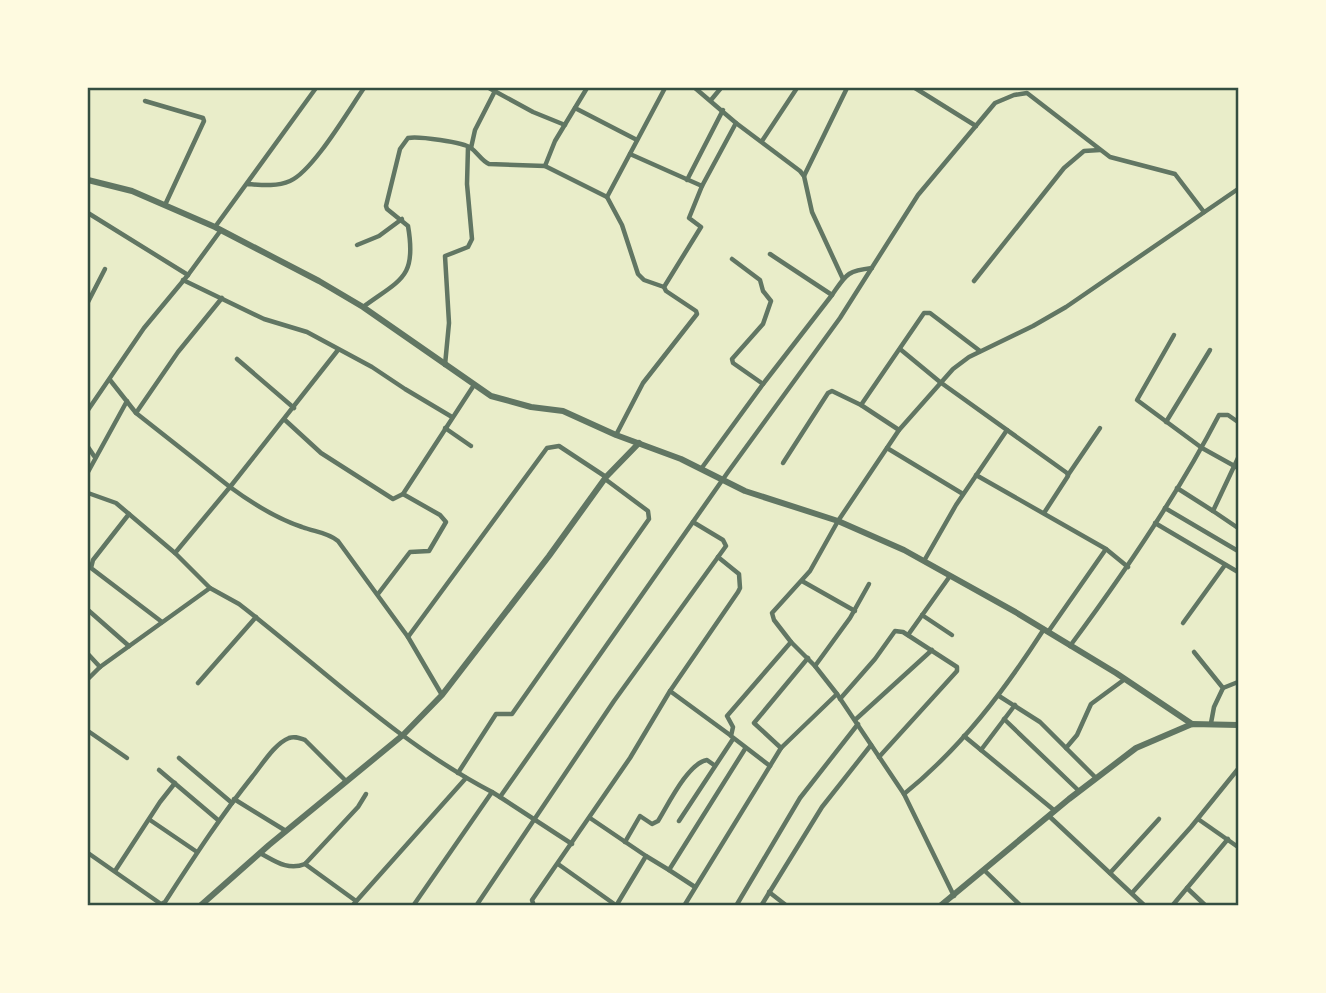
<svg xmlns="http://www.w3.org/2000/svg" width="1326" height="993" viewBox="0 0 1326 993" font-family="'Varela Round',sans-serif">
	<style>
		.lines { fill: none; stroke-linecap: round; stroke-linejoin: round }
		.minor { stroke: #617663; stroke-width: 4.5 }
		.tertiary { stroke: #617663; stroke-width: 6 }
		.neatline { fill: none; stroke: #344e41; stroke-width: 2.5 }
	</style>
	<rect width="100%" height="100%" fill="#e9edc9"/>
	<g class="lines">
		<g class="minor">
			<polyline points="489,88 533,112 565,125"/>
			<polyline points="695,88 736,123 800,171 804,176 812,212 843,279"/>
			<polyline points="915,88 976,126"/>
			<polyline points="711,100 721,88"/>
			<polyline points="145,101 203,118 204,121 165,205"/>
			<polyline points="575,108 637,140"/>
			<polyline points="762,141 797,88"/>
			<polyline points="471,148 475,130 495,91"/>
			<polyline points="630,154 702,186 736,123"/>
			<polyline points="545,166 555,141 587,88"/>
			<polyline points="804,176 847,88"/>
			<polyline points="687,180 723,110"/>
			<path d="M247 184C261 185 276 187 290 181 313 171 348 111 364 88"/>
			<polyline points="607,197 622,225 638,274 644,280 664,287"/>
			<polyline points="88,213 188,275"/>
			<polyline points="215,227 316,88"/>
			<polyline points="357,245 379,236 402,219"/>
			<polyline points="732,259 760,280 763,291 771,301 763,324 732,359 733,363 763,384"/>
			<polyline points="183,280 264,319 307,332 372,367 405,389 452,417"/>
			<polyline points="974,281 1064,168 1084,151 1100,150"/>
			<path d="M832 295C846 275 846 271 872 268"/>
			<polyline points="88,302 105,269"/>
			<path d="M363 307C401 279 417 278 408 226L387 209 386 206 400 149 408 138C418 136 463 142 471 148 478 153 481 160 489 164L545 166 607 197 665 88"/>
			<polyline points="1174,335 1137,400 1202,448 1238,468"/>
			<polyline points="900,349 940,382 1067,473 1068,476 1044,513"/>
			<polyline points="237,359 294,408"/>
			<polyline points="445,365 449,323 445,256 468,247 472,239 467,184 468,147"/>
			<polyline points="110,380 136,413 230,487 338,350"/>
			<polyline points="861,405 924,313 930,313 980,351"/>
			<polyline points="88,410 144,328 188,275 221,230"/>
			<polyline points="136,413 178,352 222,298"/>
			<polyline points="285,420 321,453 393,499 403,494 474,385"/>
			<polyline points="1166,422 1210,350"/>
			<polyline points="445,428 471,446"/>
			<polyline points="616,435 643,383 697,314 696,311 666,291 664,287 701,227 689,218 702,186"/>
			<polyline points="88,447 94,456"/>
			<polyline points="887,448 963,494"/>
			<polyline points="1238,458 1213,511 1238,528"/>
			<polyline points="783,463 828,393 832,391 861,405 899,430"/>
			<polyline points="701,469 763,384 832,295 770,254"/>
			<polyline points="88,472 127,401"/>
			<polyline points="976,475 1106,549 1128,567"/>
			<polyline points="1068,475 1100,428"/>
			<polyline points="1177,488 1213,511"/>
			<polyline points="88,493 116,503 175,553"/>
			<polyline points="1165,508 1238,551"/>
			<polyline points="129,514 93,560 91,568 162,622"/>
			<polyline points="1155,523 1238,572"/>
			<polyline points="924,561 956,505 1007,430"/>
			<polyline points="802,581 855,611"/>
			<path d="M210 588 175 553 230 487C253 504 275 518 302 527 315 532 327 532 338 541L408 637 442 695"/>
			<polyline points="378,594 410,552 429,551 446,522 440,515 403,494"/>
			<polyline points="88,610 129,646"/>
			<polyline points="922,615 952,635"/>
			<polyline points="1183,623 1225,565"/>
			<polyline points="1048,632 1106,549"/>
			<polyline points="908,635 950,576"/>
			<polyline points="408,637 547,448 559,446 606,477"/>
			<path d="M1070 646C1125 572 1177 496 1219 415H1228L1238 422"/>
			<polyline points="1194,652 1223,688 1214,707 1211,723"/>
			<polyline points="88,654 100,667"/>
			<polyline points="815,666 850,618 869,584"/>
			<path d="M88 679 100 667 210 588 239 604C322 668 398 743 492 792"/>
			<polyline points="198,683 256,617"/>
			<polyline points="1223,688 1238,682"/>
			<polyline points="670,691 730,735"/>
			<polyline points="999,696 1040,722 1096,778"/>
			<polyline points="840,699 875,659 895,631 903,632 957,667 957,671 879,757"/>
			<polyline points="1004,719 1079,791"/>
			<polyline points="855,720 932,650"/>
			<polyline points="88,731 127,758"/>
			<polyline points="964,736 1055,811"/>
			<polyline points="781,748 754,723 808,658"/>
			<polyline points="1066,748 1077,735 1091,704 1125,679"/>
			<polyline points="981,750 1015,705"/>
			<polyline points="179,758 232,803"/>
			<polyline points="770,766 731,736 733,727 727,716 791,642"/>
			<polyline points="159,770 218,820"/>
			<polyline points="458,773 496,714 512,714 649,519 648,511 605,479"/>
			<path d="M904 794C961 748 1004 691 1044 629"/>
			<polyline points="500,797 572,844"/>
			<polyline points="234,799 286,831"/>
			<polyline points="1049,816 1145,906"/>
			<polyline points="590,818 646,856"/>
			<polyline points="1198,819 1238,847"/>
			<polyline points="150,820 197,852"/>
			<polyline points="679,821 733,739"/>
			<path d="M625 842 640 816 652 824 658 821C668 805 688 763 707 760L714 765"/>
			<path d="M88 853 161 904 165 902C193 859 220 817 252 777 262 765 274 744 289 738 295 736 299 738 305 740L346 781"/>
			<path d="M260 853C275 861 288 871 305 864L358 807 366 794"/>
			<polyline points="305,864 356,901"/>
			<polyline points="558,864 617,906"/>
			<polyline points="669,870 695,887"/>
			<polyline points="984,870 1021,906"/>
			<polyline points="115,871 160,802 175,783"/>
			<polyline points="1110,873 1159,819"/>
			<polyline points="1187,888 1206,906"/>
			<polyline points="769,892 787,906"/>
			<polyline points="1132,893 1191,827 1238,769"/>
			<polyline points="954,896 904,794 837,694 815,666 791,642 774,620 772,613 810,571 838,521 899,430 953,369 969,357 1033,326 1066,307 1238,189"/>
			<polyline points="352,906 466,778"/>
			<polyline points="413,906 492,792 500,797 728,472 840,318 918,195 995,103 1014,95 1027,93 1110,157 1175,174 1204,212"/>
			<polyline points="476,906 614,701 726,546 723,540 693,522"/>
			<polyline points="534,906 532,900 630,758 670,691 738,592 740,588 739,574 718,557"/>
			<polyline points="616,906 646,856 669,870 745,749"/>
			<polyline points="684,906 781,748 837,694"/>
			<polyline points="736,906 800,798 858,724"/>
			<polyline points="761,906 822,807 871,745"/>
			<polyline points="1172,906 1228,839"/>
		</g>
		<g class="tertiary">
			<polyline points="88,180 132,191 215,227 319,281 363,307 491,396 531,407 563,411 616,435 681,459 745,491 838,521 904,550 1017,613 1116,673 1192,724"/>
			<polyline points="200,906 269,845 403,735 442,695 549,556 606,477 639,443"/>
			<polyline points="940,906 1069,799 1136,748 1192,724 1238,725"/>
		</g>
	</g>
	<rect width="1326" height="993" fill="none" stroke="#fefae0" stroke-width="178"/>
	<rect x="89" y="89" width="1148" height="815" class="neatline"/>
</svg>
